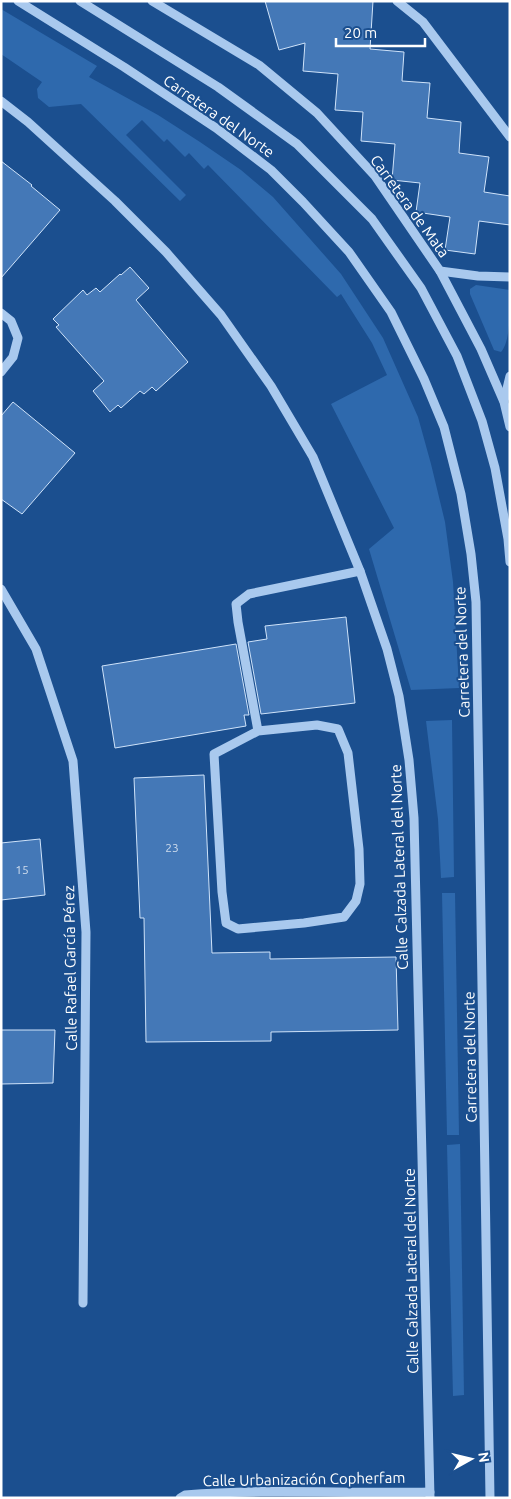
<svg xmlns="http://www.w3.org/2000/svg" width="511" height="1499" viewBox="0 0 511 1499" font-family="Ubuntu,sans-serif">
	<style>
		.green { fill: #2e69ad }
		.building { fill: #4478b7; stroke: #cfe3fa }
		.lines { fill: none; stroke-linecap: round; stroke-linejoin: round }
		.minor { stroke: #a9c9ee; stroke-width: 9 }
		.labels { text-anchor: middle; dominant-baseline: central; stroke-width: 4; stroke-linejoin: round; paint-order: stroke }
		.number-label { font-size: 12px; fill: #d0dded }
		.street-label { font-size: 15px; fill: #fff; stroke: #1b4f8f }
	</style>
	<rect width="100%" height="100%" fill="#1b4f8f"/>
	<g class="green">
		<polygon points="1,9 97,66 89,77 158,115 200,142 241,170 273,197 341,274 383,338 418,417 431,464 445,522 453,582 459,688 411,690 369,549 394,528 331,404 387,375 372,343 341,294 337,297 208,165 204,169 189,153 185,157 167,139 164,142 142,120 126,135 186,195 180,201 81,104 49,107 38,98 37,89 42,82 1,54"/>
		<path d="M476 285 510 290C510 306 511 342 501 352L494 350 470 294V289Z"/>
		<polygon points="452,720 454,877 441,878 438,819 426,721"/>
		<polygon points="442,893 455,893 459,1135 447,1135"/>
		<polygon points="460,1144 464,1395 453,1396 447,1145"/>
	</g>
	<g class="building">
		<polygon points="265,1 373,1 370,49 404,52 402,81 430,83 427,118 461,122 459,153 489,157 484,192 510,196 510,225 479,221 475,254 445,250 450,217 416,212 420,183 392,180 395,144 361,141 363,112 335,110 338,74 303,71 305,43 279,50"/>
		<polygon points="1,161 32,185 31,186 60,210 1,278"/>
		<polygon points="130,267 149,288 136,300 188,362 156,391 152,387 144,394 140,391 121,408 118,405 110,412 93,391 104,381 56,327 59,325 53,319 83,290 87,295 96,288 100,292 120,274 121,275"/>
		<polygon points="13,402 75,453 22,514 1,499 1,416"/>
		<polygon points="346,617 355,703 261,714 248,642 267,639 265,626"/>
		<polygon points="236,644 249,715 244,715 246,726 115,748 102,666"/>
		<polygon points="204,775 212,953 270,952 270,959 396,957 398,1030 271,1032 271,1041 146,1042 144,918 140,918 134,778"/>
		<polygon points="40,839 45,895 1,900 1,843"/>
		<polygon points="1,1030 55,1030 53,1083 1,1084"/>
	</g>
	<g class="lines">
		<g class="minor">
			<polyline points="18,1 124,67 216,128 271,170 303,202 349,252 391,312 424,379 444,427 461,494 471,554 476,602 490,1498"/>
			<polyline points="80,1 218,87 297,144 372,219 421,288 457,356 482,421 495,468 508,539 510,562"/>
			<polyline points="152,1 259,65 317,113 375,176 440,271 481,349 504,402 510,427"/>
			<polyline points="397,1 423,22 510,137"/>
			<polyline points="1,101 28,122 115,201 166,252 221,315 271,386 313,457 360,571 387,649 399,696 409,760 414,818 430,1498"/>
			<polyline points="440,271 478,276 510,277"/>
			<polyline points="1,313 11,321 18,338 13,357 1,372"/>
			<polyline points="504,401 510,376"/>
			<polyline points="1,589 36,649 73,761 86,932 83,1303"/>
			<polyline points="258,731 214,754 222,892 226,923 238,929 304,923 344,917 356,901 360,884 359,849 348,753 338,729 317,725 258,731 238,622 236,604 249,594 360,571"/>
			<path d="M180 1498 185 1495C266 1488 349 1494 430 1492"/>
		</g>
	</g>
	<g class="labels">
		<g class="number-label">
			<text x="172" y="847">23</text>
			<text x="22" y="869">15</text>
		</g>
		<g class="street-label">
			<text transform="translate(219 116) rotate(35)">Carretera del Norte</text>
			<text transform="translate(410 206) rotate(54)">Carretera de Mata</text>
			<text transform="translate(462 652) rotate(-92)">Carretera del Norte</text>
			<text transform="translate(399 867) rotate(-92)">Calle Calzada Lateral del Norte</text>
			<text transform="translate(70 968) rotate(-91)">Calle Rafael García Pérez</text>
			<text transform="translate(470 1057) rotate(-91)">Carretera del Norte</text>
			<text transform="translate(411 1271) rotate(-91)">Calle Calzada Lateral del Norte</text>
			<text transform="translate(304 1479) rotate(-1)">Calle Urbanización Copherfam</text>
		</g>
	</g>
	<rect width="511" height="1499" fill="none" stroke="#ffffff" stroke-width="5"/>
	<g transform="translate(471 1459) rotate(82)" stroke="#1b4f8f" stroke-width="4" paint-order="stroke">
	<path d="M0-4L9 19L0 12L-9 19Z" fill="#ffffff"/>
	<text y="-8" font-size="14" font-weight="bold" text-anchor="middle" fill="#ffffff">N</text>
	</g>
	<path d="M336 38v8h89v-8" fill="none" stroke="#ffffff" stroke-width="2.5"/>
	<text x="344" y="38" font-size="15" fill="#ffffff" stroke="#1b4f8f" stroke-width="4" paint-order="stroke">20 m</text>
</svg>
